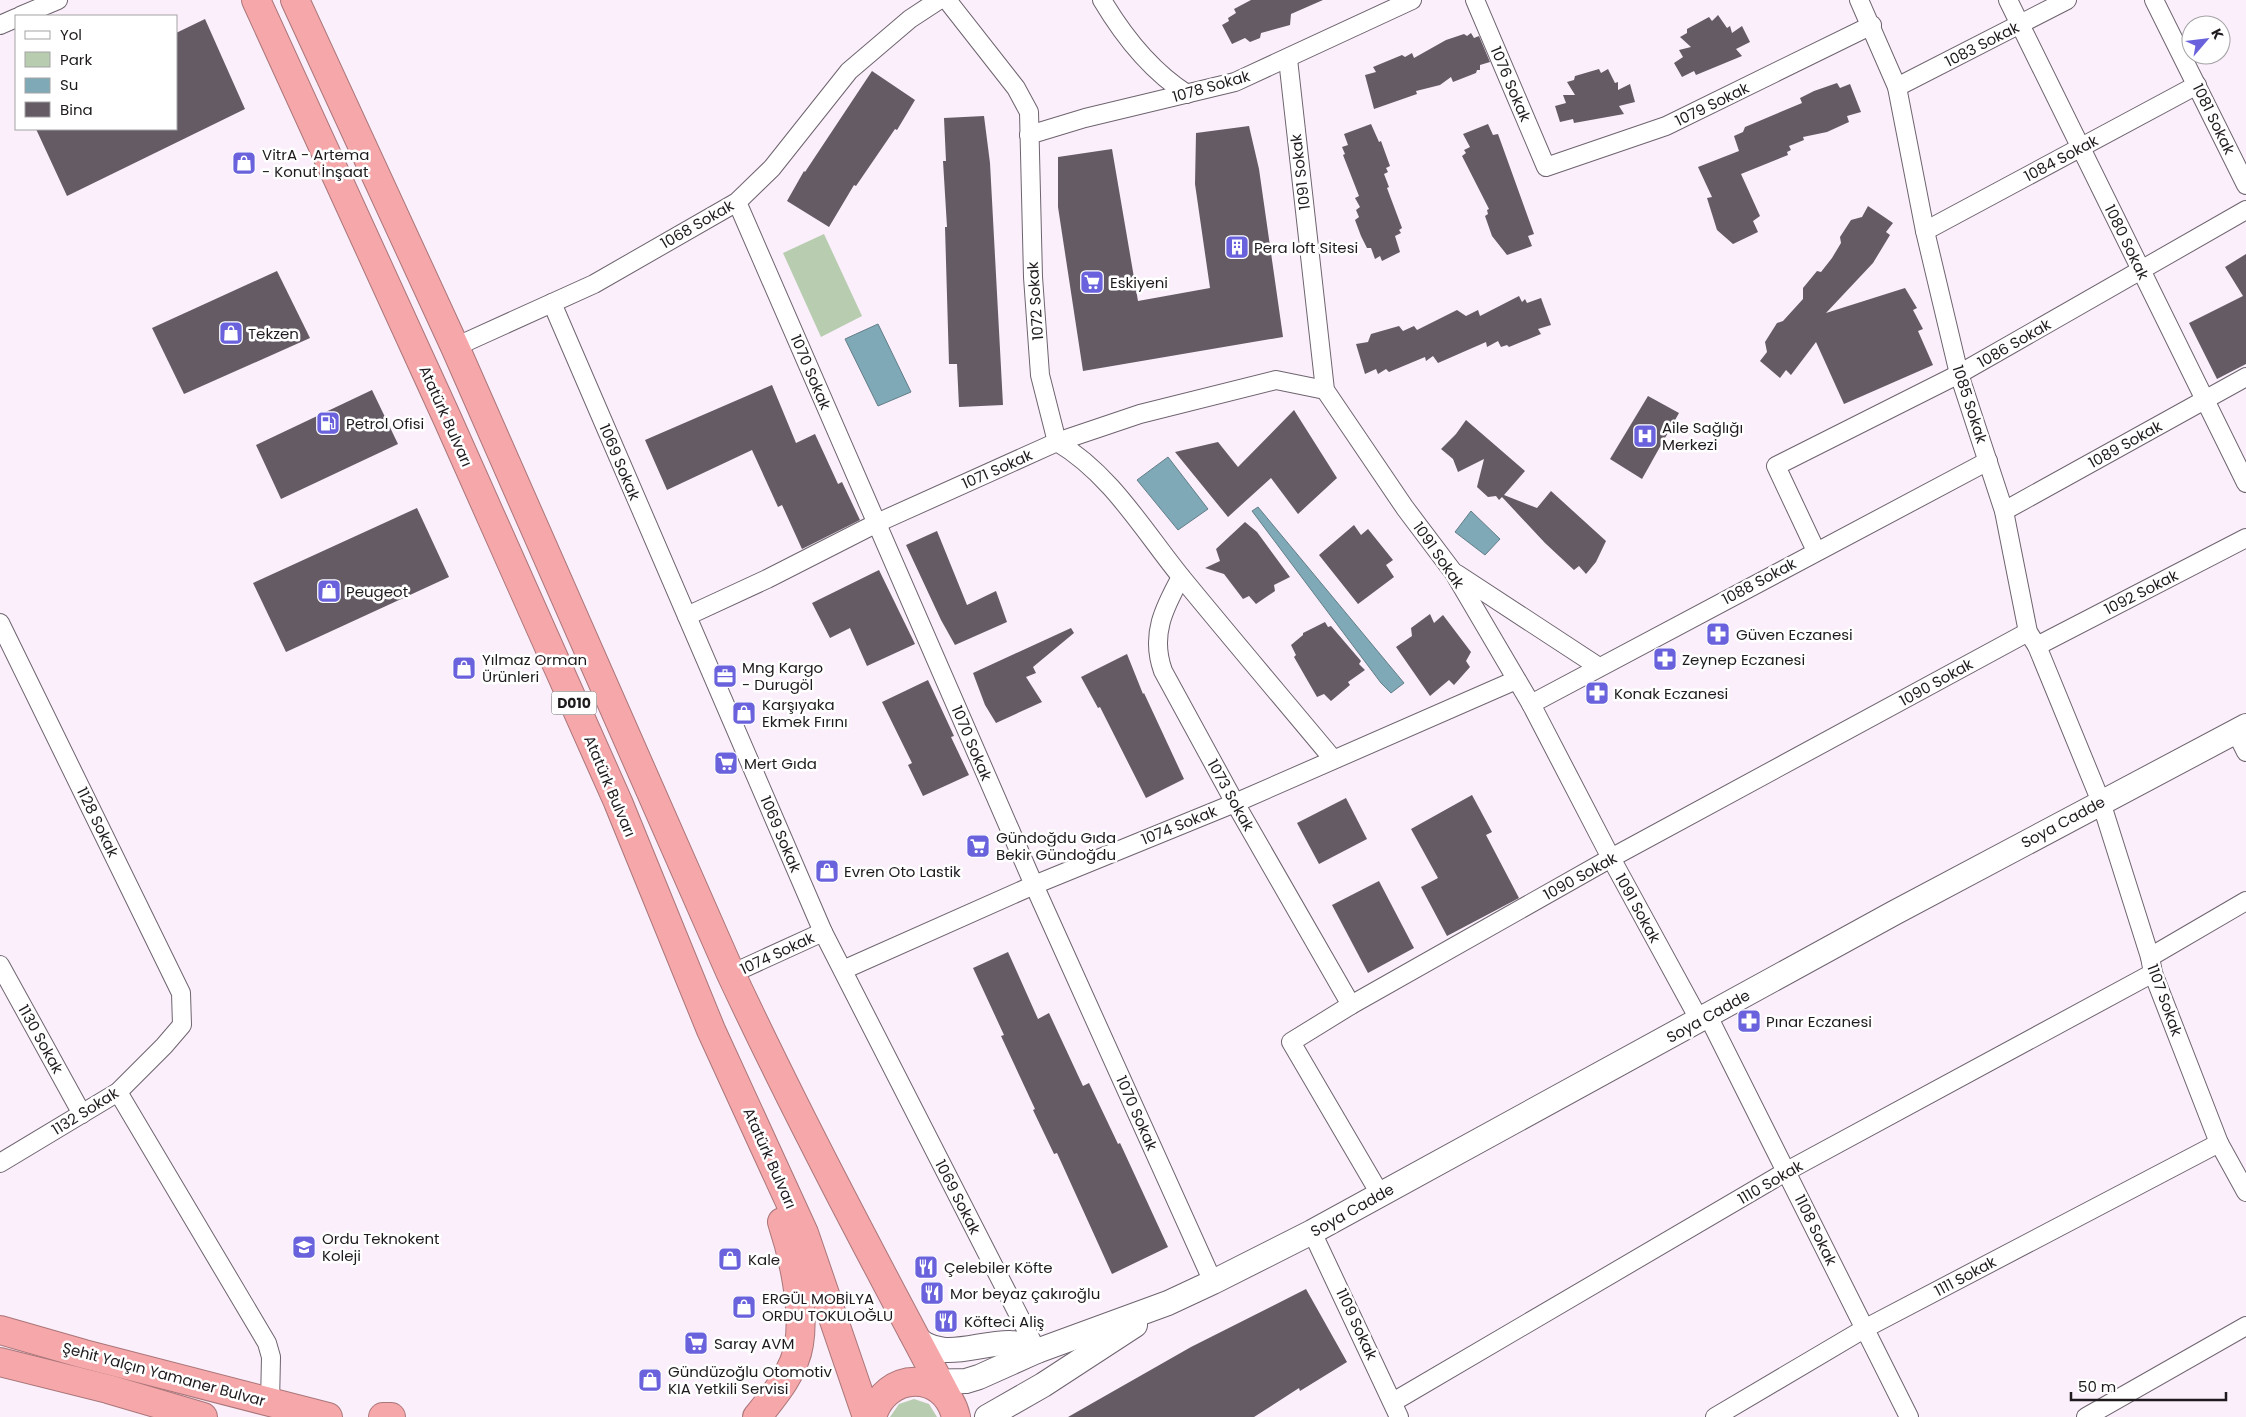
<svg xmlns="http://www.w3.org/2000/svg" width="2246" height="1417" viewBox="0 0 2246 1417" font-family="Poppins,sans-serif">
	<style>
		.green { fill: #b8cdaf }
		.water { fill: #7fa9b6; stroke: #627e88 }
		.building { fill: #645b65 }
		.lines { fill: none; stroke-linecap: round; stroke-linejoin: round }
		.street-casing { stroke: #6e646f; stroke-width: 20 }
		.secondary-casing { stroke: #6e646f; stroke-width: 26 }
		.highway-casing { stroke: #aa7679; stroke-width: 30 }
		.street { stroke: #fff; stroke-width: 18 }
		.secondary { stroke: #fff; stroke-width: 24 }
		.highway { stroke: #f5a7aa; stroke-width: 28 }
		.labels { text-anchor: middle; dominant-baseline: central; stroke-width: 5; stroke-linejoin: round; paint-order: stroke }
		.shield { fill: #fff; stroke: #625f62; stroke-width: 1 }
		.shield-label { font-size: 14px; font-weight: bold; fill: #1e1a1e }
		.street-label { font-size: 15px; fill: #1e1a1e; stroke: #fff }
		.poi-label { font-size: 15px; fill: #1e1a1e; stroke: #fff; text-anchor: start }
	</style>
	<rect width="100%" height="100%" fill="#faeffb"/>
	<g class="green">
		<polygon points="824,234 862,316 821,337 783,253"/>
		<polygon points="914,1399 929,1404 937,1417 890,1417 899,1404"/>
	</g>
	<g class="water">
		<polygon points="878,324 911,392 878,406 845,339"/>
		<polygon points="1168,457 1208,509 1178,530 1137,480"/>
		<polygon points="1258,507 1404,683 1391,693 1381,683 1252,511"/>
		<polygon points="1471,511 1500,539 1485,555 1455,532"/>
	</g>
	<g class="building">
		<polygon points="1251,0 1323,0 1291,14 1290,25 1261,33 1260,38 1250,42 1245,38 1232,44 1222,25 1229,21 1228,18 1236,13 1234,9"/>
		<polygon points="1718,15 1727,28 1730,26 1732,33 1742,26 1750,42 1736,49 1742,56 1696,75 1694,71 1682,77 1674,63 1683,57 1679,50 1691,47 1680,37 1687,33 1687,29 1709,17 1712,21"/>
		<polygon points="205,19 245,109 67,196 36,129 176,129 176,33"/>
		<polygon points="1471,33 1474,38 1479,36 1490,62 1480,65 1480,70 1477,70 1476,73 1453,82 1451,77 1440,85 1416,91 1417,94 1374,109 1365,75 1376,72 1373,67 1402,55 1405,57 1412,53 1414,58 1446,40 1464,34 1467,36"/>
		<polygon points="1599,69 1601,73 1608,69 1615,83 1618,82 1618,90 1630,84 1635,102 1619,106 1624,114 1574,123 1573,119 1560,122 1555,106 1566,103 1563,95 1575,95 1567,82 1574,80 1575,76"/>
		<polygon points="872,71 915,100 897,130 895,129 856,186 854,185 829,227 787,201 804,171 805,172"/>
		<polygon points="1837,83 1840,88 1850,84 1861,112 1847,116 1849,122 1827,132 1803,137 1804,140 1789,146 1791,150 1787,152 1788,155 1741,174 1760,216 1753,221 1758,232 1733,244 1717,230 1707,198 1712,197 1698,167 1739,151 1734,136 1743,132 1745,127 1802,103 1800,98 1814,91"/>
		<polygon points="984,116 990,163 1003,405 959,407 957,364 949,364 945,227 947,227 943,161 946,161 944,118"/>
		<polygon points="1371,124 1379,142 1381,141 1390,166 1386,168 1388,172 1384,174 1389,187 1387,188 1402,228 1399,230 1401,233 1395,236 1400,252 1382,261 1380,256 1375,259 1371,248 1367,248 1361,236 1355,220 1359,217 1356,210 1360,207 1355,198 1359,196 1343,155 1345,154 1342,147 1348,145 1344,134"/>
		<polygon points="1488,124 1493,135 1498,134 1534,234 1528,236 1532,246 1507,255 1492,236 1485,216 1488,214 1487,210 1489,209 1462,156 1466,153 1464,150 1470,147 1463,134"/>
		<polygon points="1249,126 1259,169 1283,337 1083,371 1058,207 1058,157 1112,149 1138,301 1210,288 1195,184 1196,133"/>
		<polygon points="1868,206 1893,223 1886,232 1890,235 1873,263 1826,313 1905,288 1917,308 1913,310 1923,329 1918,331 1933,365 1844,404 1816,342 1791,375 1786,370 1780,378 1760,361 1767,352 1765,342 1777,323 1783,321 1803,299 1803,288 1817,271 1821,272 1832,258 1841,243 1840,237 1851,220 1862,217"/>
		<polygon points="2246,254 2246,364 2217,379 2189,323 2243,296 2225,267"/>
		<polygon points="277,271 310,338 184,394 152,328"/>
		<polygon points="1519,296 1522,302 1525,299 1527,303 1541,298 1551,325 1538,329 1541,334 1509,347 1507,345 1501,347 1498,341 1487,347 1486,342 1438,363 1433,356 1426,361 1425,357 1389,372 1386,369 1378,374 1376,369 1365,374 1356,344 1368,342 1371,334 1399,326 1403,331 1414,326 1417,330 1457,310 1466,316 1478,310 1480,316"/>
		<polygon points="772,385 796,443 815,434 838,484 842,482 860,520 802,549 782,505 778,507 752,450 667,490 645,440"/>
		<polygon points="372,390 398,444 281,499 256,445"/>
		<polygon points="1648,396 1679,413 1642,479 1610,459"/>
		<polygon points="1294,410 1337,478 1298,514 1271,478 1228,517 1175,452 1218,442 1238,467"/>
		<polygon points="1466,420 1525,471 1504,495 1537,508 1551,491 1606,541 1596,562 1586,574 1579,566 1574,570 1545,543 1502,497 1499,500 1496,496 1488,497 1477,487 1484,459 1458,472 1453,459 1441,449 1456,434"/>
		<polygon points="417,508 449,577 286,652 253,583"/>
		<polygon points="1245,522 1257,532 1290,577 1274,585 1275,591 1256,604 1249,596 1243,599 1224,574 1205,568 1220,561 1216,549"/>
		<polygon points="1354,525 1361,535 1368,529 1393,560 1386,565 1394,577 1358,604 1319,555"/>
		<polygon points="937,531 967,605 996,591 1007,622 955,645 941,620 906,545"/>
		<polygon points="879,570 915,644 867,666 850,628 830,638 812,603"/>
		<polygon points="1430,614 1434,623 1443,615 1471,652 1466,661 1470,667 1454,685 1449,680 1430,696 1396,647 1412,636 1411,628"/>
		<polygon points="1325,622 1328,627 1331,626 1361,661 1359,664 1365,670 1348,682 1350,685 1331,701 1324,694 1317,697 1294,657 1296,655 1291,645 1303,635 1303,633"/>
		<polygon points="1071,628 1074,633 1033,667 1036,673 1026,677 1042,702 996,723 985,705 973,673"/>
		<polygon points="1127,654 1143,694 1144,693 1184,779 1146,798 1100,707 1098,708 1081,677"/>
		<polygon points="928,680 954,736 951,737 969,775 923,796 908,765 912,763 882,702"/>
		<polygon points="1472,795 1492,832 1486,835 1519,898 1447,936 1421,887 1438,878 1411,829"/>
		<polygon points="1346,798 1367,839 1319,864 1297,823"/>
		<polygon points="1379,881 1414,948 1368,973 1332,905"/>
		<polygon points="1008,952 1038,1019 1049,1013 1083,1086 1089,1083 1118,1144 1120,1143 1168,1247 1112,1274 1057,1153 1054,1154 1033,1110 1035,1109 1001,1036 1004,1035 973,968"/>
		<polygon points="1306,1289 1347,1362 1300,1391 1299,1388 1254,1417 1068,1417 1191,1347"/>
	</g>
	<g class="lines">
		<g class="street-casing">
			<g id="street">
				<path d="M947 0 1016 88 1029 112 1033 277 1040 375 1057 442C1111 474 1143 530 1182 578 1232 639 1283 699 1333 759"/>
				<path d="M1102 0C1124 37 1151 71 1187 94"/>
				<polyline points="1475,0 1546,167 1666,126 1872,25"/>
				<polyline points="1859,0 1897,87 1925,231 1959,374 2004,511 2028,632 2037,646 2101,802 2150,957 2153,973 2219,1143 2246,1192"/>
				<polyline points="2008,0 2246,483"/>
				<polyline points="2154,0 2246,185"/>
				<polyline points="20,16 58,0"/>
				<polyline points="0,25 16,18"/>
				<polyline points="1288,59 1325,390 1405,508 1454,573 1531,704 1611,858 1700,1021"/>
				<polyline points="1897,87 2067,0"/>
				<polyline points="1029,135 1085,118 1235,82 1412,0"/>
				<polyline points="737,202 1034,885 1213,1282"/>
				<polyline points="1925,231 2197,85"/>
				<polyline points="552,303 823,932 1037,1351"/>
				<polyline points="455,347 594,284 737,202 772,168 849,71 910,19 939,0"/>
				<polyline points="2004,511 2246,377"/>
				<polyline points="1816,551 1776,466 1959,374 2246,210"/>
				<polyline points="1457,574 1599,667"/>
				<path d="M1181 577C1164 608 1150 635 1163 671L1235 803 1351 1005"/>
				<polyline points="687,616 767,579 877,523 1057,442 1140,414 1276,380 1325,390"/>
				<polyline points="0,623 181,993 182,1025 164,1046 118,1092 0,1163"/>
				<polyline points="2037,646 2246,538"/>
				<polyline points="1531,704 1988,461"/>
				<polyline points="2236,732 2246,752"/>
				<polyline points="2150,957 2246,901"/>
				<polyline points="0,965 82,1114"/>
				<polyline points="843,970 1034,885 1235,803 1516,680"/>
				<polyline points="731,974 823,932"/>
				<polyline points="1708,1016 1909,1417"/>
				<polyline points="118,1092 267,1343 271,1357 270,1403"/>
				<polyline points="1380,1194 1291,1042 1351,1005 1611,858 2028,632"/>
				<polyline points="1312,1232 1399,1417"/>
				<polyline points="1393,1402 1787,1171 2153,973"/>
				<polyline points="1715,1417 1864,1329 2219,1143"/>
				<polyline points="2086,1417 2246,1326"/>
			</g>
		</g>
		<g class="secondary-casing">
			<g id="secondary">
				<path d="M911 1333C940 1365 975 1342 1011 1343 1019 1343 1029 1348 1037 1351"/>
				<polyline points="922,1382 966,1381 979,1377 1037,1351 1168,1303 1213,1282 1312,1232 1894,913 2246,726"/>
				<polyline points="987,1417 1043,1385 1135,1325"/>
			</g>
		</g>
		<g class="highway-casing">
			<g id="highway">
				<polyline points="256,0 447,418 618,802 711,1030 804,1233 867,1417"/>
				<path d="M295 0 455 347 731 974C798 1117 872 1256 946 1395"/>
				<polyline points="0,1330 84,1354 328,1417"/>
				<polyline points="0,1362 108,1389 203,1417"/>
				<polyline points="383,1417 391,1417"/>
				<path d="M757 1417C774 1396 795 1371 799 1344 805 1309 793 1255 782 1222"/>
				<path d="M872 1417C885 1371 945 1369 956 1417"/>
			</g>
		</g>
		<use href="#street" class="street"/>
		<use href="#secondary" class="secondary"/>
		<use href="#highway" class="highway"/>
	</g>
	<defs>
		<g id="shop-square" transform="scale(1.25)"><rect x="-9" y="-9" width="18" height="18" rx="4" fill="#6a62dc" stroke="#fff"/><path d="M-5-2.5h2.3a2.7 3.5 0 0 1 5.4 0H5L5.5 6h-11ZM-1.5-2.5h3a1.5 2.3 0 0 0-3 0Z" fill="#fff"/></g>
		<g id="building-square" transform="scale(1.25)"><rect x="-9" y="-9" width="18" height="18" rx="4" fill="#6a62dc" stroke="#fff"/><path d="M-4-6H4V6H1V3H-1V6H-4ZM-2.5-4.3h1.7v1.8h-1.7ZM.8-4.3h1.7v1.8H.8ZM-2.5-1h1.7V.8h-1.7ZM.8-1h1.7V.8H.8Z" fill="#fff"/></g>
		<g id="supermarket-square" transform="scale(1.25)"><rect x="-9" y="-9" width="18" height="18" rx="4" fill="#6a62dc" stroke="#fff"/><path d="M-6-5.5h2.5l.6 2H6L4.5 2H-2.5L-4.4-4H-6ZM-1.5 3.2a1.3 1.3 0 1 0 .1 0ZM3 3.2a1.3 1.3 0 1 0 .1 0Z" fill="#fff"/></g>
		<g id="fuel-square" transform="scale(1.25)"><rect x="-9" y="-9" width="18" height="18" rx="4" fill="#6a62dc" stroke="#fff"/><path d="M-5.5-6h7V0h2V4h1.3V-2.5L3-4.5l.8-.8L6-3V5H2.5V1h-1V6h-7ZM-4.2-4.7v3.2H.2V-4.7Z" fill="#fff"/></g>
		<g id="hospital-square" transform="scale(1.25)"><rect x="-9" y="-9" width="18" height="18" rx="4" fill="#6a62dc" stroke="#fff"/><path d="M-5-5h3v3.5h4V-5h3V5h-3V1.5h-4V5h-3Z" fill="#fff"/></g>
		<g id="pharmacy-square" transform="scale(1.25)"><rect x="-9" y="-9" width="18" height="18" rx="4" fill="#6a62dc" stroke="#fff"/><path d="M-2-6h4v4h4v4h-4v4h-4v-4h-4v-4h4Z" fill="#fff"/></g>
		<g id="office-square" transform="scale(1.25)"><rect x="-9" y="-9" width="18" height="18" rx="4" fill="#6a62dc" stroke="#fff"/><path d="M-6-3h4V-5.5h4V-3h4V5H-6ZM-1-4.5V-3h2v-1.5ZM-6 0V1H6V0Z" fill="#fff"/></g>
		<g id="school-square" transform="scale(1.25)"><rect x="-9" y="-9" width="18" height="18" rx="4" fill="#6a62dc" stroke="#fff"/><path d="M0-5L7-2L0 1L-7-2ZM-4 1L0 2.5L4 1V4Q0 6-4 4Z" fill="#fff"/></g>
		<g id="restaurant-square" transform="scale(1.25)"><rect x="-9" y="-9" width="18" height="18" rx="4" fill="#6a62dc" stroke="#fff"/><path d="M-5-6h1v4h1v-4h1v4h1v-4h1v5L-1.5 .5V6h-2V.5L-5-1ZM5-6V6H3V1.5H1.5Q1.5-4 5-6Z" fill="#fff"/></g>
	</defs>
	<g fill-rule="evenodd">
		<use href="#shop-square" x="244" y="163"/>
		<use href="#building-square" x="1237" y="247"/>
		<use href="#supermarket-square" x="1092" y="282"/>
		<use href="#shop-square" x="231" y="333"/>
		<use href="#fuel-square" x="328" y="423"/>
		<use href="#hospital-square" x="1645" y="436"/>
		<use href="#shop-square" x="329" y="591"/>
		<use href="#pharmacy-square" x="1718" y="634"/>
		<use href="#pharmacy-square" x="1665" y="659"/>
		<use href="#shop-square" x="464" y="668"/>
		<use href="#office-square" x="725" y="676"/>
		<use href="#pharmacy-square" x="1597" y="693"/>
		<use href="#shop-square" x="744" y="713"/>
		<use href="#supermarket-square" x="726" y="763"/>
		<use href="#supermarket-square" x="978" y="846"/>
		<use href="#shop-square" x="827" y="871"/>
		<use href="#pharmacy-square" x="1749" y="1021"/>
		<use href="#school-square" x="304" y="1247"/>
		<use href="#shop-square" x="730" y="1259"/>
		<use href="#restaurant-square" x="926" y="1267"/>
		<use href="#restaurant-square" x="932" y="1293"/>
		<use href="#shop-square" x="744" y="1307"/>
		<use href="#restaurant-square" x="946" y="1321"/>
		<use href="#supermarket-square" x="696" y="1343"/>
		<use href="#shop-square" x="650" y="1380"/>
	</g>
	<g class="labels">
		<rect class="shield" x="551.5" y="691.5" width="45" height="23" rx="4"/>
		<g class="shield-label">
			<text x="574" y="703">D010</text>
		</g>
		<g class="street-label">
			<text transform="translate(1982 44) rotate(-27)">1083 Sokak</text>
			<text transform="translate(1511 84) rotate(67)">1076 Sokak</text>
			<text transform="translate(1211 86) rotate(-16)">1078 Sokak</text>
			<text transform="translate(1712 104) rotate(-26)">1079 Sokak</text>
			<text transform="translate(2214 119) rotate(64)">1081 Sokak</text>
			<text transform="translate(2061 158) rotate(-28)">1084 Sokak</text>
			<text transform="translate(1300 172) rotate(-97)">1091 Sokak</text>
			<text transform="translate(697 224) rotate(-30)">1068 Sokak</text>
			<text transform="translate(2127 242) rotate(64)">1080 Sokak</text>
			<text transform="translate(1035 301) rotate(-94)">1072 Sokak</text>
			<text transform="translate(2014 343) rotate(-30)">1086 Sokak</text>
			<text transform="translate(811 372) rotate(67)">1070 Sokak</text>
			<text transform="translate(1970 404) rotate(72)">1085 Sokak</text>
			<text transform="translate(446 416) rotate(66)">Atatürk Bulvarı</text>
			<text transform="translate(2125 444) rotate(-29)">1089 Sokak</text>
			<text transform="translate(620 462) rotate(67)">1069 Sokak</text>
			<text transform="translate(997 469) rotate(-24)">1071 Sokak</text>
			<text transform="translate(1439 555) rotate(55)">1091 Sokak</text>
			<text transform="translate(1759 581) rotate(-28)">1088 Sokak</text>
			<text transform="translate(2141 592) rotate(-27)">1092 Sokak</text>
			<text transform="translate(1936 682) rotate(-29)">1090 Sokak</text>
			<text transform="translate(972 743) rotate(67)">1070 Sokak</text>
			<text transform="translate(610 786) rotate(67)">Atatürk Bulvarı</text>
			<text transform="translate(1231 795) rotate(61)">1073 Sokak</text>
			<text transform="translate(98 822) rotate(64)">1128 Sokak</text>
			<text transform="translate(2063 822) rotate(-28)">Soya Cadde</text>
			<text transform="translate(1179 825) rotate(-22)">1074 Sokak</text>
			<text transform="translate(781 834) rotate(67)">1069 Sokak</text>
			<text transform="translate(1580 876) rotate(-29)">1090 Sokak</text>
			<text transform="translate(1638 908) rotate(61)">1091 Sokak</text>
			<text transform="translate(777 953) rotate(-25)">1074 Sokak</text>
			<text transform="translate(2165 1000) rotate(70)">1107 Sokak</text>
			<text transform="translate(1708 1016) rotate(-29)">Soya Cadde</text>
			<text transform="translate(41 1039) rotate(61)">1130 Sokak</text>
			<text transform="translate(85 1111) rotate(-32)">1132 Sokak</text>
			<text transform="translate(1137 1113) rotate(66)">1070 Sokak</text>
			<text transform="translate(770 1158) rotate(66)">Atatürk Bulvarı</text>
			<text transform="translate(1770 1182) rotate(-30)">1110 Sokak</text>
			<text transform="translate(958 1197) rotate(63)">1069 Sokak</text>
			<text transform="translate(1352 1210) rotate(-29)">Soya Cadde</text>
			<text transform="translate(1816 1230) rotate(64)">1108 Sokak</text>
			<text transform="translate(1965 1276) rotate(-28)">1111 Sokak</text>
			<text transform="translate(1357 1324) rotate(65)">1109 Sokak</text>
			<text transform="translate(164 1374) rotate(15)">Şehit Yalçın Yamaner Bulvar</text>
		</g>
		<g class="poi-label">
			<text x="262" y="154">VitrA - Artema<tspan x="262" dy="17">- Konut İnşaat</tspan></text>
			<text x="1254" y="247">Pera loft Sitesi</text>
			<text x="1110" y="282">Eskiyeni</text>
			<text x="248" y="333">Tekzen</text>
			<text x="346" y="423">Petrol Ofisi</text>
			<text x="1662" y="427">Aile Sağlığı<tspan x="1662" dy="17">Merkezi</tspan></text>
			<text x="346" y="591">Peugeot</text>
			<text x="1736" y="634">Güven Eczanesi</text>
			<text x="482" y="659">Yılmaz Orman<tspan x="482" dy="17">Ürünleri</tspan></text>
			<text x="1682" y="659">Zeynep Eczanesi</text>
			<text x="742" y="667">Mng Kargo<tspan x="742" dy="17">- Durugöl</tspan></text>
			<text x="1614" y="693">Konak Eczanesi</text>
			<text x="762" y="704">Karşıyaka<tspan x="762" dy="17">Ekmek Fırını</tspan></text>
			<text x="744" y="763">Mert Gıda</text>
			<text x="996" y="837">Gündoğdu Gıda<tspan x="996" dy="17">Bekir Gündoğdu</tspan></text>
			<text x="844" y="871">Evren Oto Lastik</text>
			<text x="1766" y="1021">Pınar Eczanesi</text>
			<text x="322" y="1238">Ordu Teknokent<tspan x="322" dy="17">Koleji</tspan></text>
			<text x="748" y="1259">Kale</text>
			<text x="944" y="1267">Çelebiler Köfte</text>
			<text x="950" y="1293">Mor beyaz çakıroğlu</text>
			<text x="762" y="1298">ERGÜL MOBİLYA<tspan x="762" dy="17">ORDU TOKULOĞLU</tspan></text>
			<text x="964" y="1321">Köfteci Aliş</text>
			<text x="714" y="1343">Saray AVM</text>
			<text x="668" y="1371">Gündüzoğlu Otomotiv<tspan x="668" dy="17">KIA Yetkili Servisi</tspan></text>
		</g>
	</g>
	<rect x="15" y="15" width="162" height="115" fill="#ffffff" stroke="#a5a3a5"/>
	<rect x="25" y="31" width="25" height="8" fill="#ffffff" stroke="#a5a3a5"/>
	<text x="60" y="40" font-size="15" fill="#1e1a1e">Yol</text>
	<rect x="25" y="52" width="25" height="15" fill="#b8cdaf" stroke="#a5a3a5"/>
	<text x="60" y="65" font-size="15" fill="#1e1a1e">Park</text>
	<rect x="25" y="78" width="25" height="15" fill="#7fa9b6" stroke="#a5a3a5"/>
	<text x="60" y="90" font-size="15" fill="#1e1a1e">Su</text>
	<rect x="25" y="102" width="25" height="15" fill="#645b65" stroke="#a5a3a5"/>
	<text x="60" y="115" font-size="15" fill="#1e1a1e">Bina</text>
	<g transform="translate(2206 40) rotate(62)"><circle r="24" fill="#ffffff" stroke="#a5a3a5"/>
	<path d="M0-4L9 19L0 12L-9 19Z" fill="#6a62dc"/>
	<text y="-8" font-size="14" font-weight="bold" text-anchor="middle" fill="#1e1a1e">K</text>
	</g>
	<path d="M2071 1392v8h155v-8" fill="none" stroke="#1e1a1e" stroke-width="2.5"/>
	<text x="2078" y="1392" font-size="15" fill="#1e1a1e" stroke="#ffffff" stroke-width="4" paint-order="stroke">50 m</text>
</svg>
